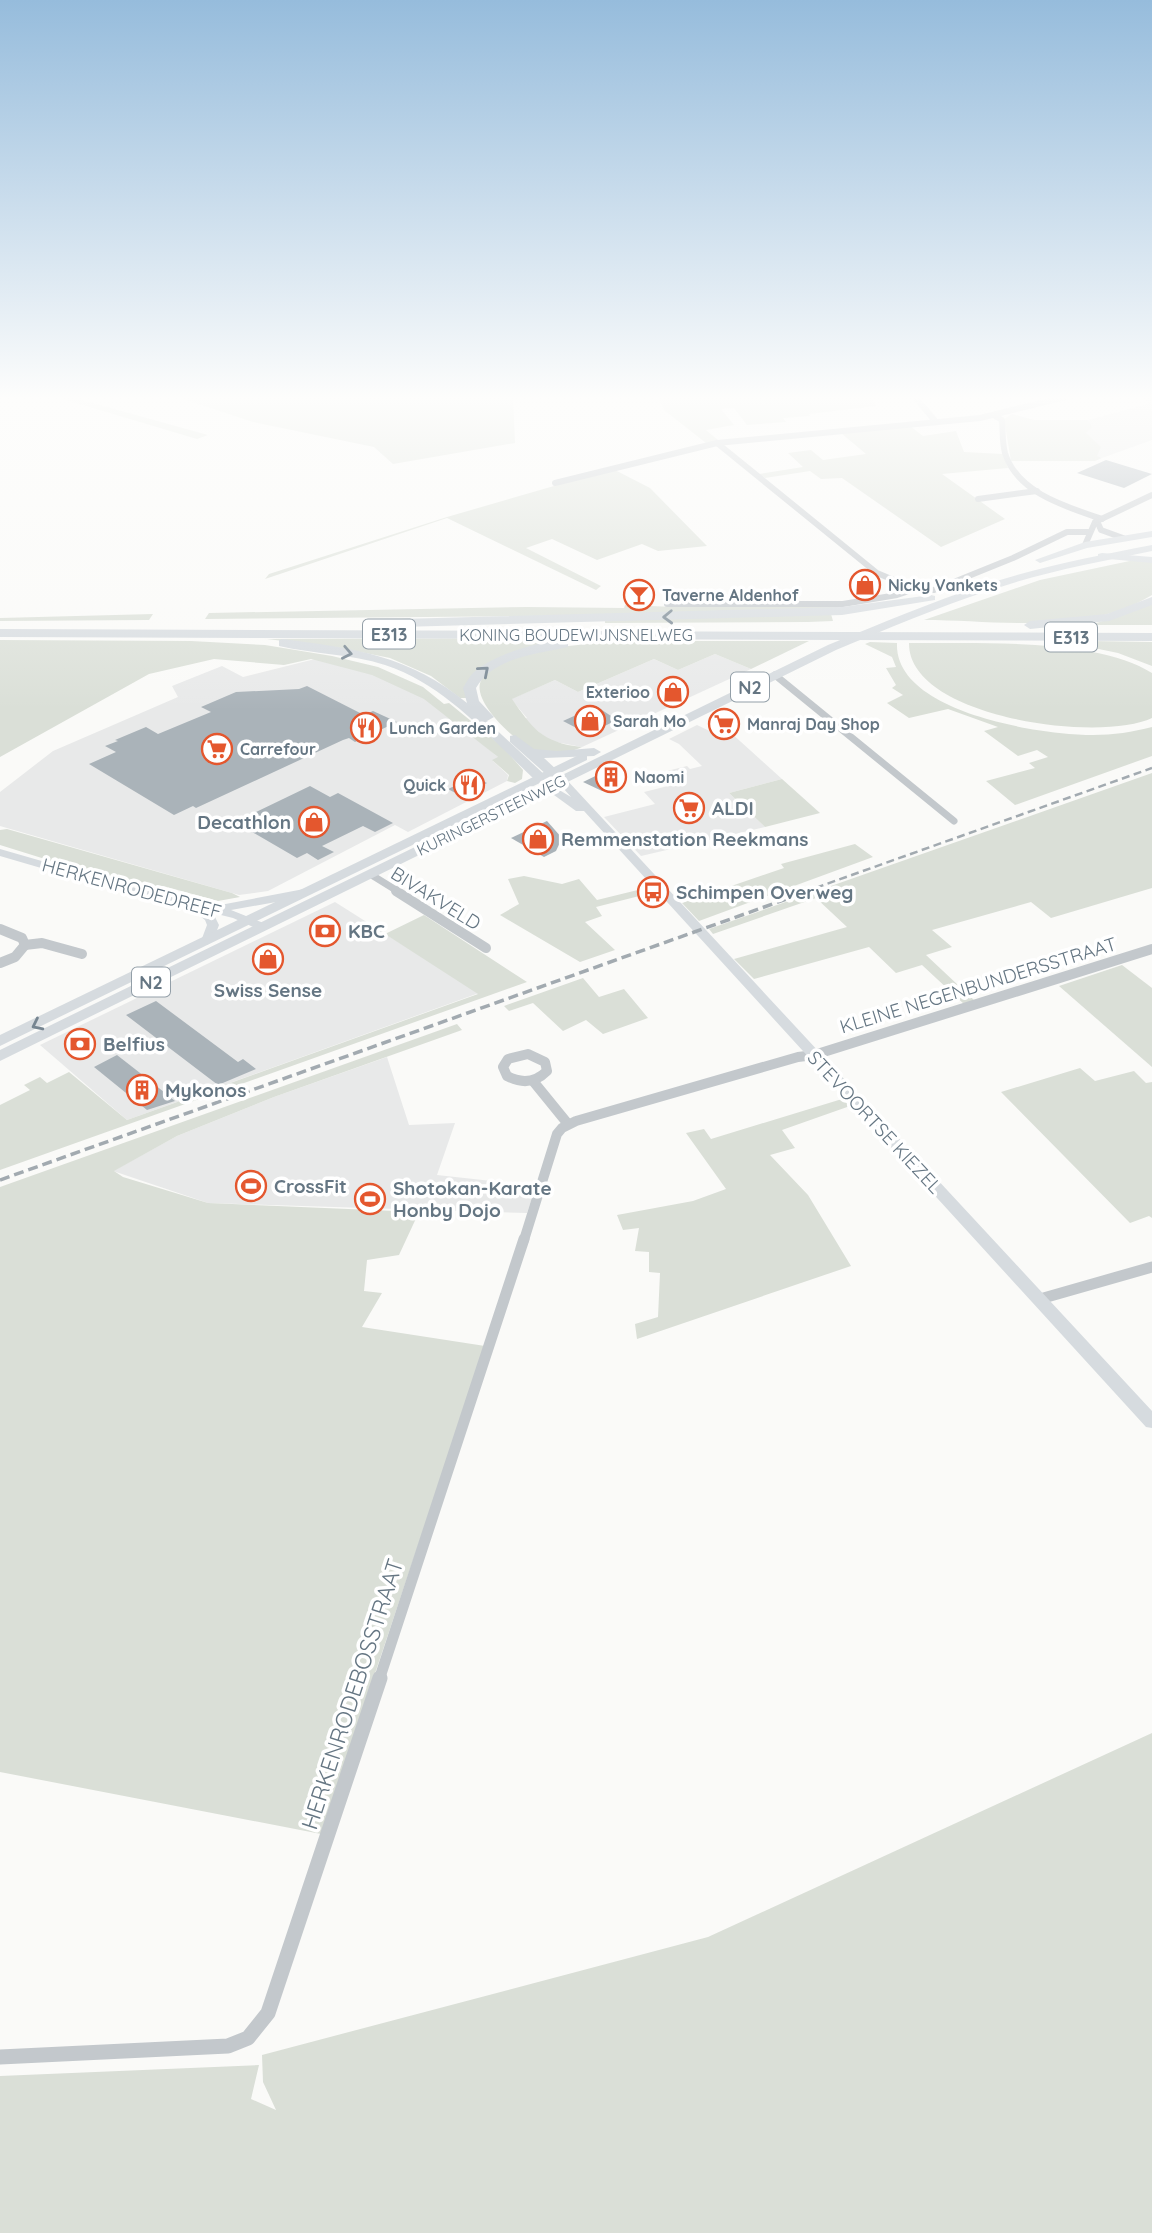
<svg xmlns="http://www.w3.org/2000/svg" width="1152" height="2233" viewBox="0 0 1152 2233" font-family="Quicksand,sans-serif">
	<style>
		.built { fill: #e8e9e9 }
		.green { fill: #dadfd7 }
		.building { fill: #aab3b9 }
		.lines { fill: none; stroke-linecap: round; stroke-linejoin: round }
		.minor-far4 { stroke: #c3c8cc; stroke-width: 6 }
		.minor-far3 { stroke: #c3c8cc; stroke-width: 7 }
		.minor-far2 { stroke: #c3c8cc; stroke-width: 10 }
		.minor-far1 { stroke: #c3c8cc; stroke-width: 11 }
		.minor { stroke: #c3c8cc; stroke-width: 15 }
		.secondary { fill: #d6dbdf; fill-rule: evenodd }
		.primary { fill: #d6dbdf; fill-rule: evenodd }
		.motorway { fill: #d6dbdf; fill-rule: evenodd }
		.rail-far1 { stroke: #a2aab0; stroke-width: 2.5; stroke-dasharray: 8 4.5; stroke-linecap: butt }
		.rail { stroke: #a2aab0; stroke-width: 3.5; stroke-dasharray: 10 5; stroke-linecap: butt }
		.oneway { stroke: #768591 }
		.labels { text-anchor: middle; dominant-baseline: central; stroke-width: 7; stroke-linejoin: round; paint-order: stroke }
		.far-poi-label { font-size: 16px; font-weight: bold; fill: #657683; stroke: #fff; text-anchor: start }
		.far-street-label { font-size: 16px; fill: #657683; stroke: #fff }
		.shield { fill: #fff; stroke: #939fa8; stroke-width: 2 }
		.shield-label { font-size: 18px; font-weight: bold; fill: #657683 }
		.poi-label { font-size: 19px; font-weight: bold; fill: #657683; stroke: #fff; text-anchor: start }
		.street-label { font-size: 19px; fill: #657683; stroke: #fff }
		.near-street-label { font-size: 23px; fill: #657683; stroke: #fff }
	</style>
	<rect width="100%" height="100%" fill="#fafaf8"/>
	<g class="built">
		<polygon points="1142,397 1152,397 1152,440 1102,458 1096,456 1086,433 1091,427 1088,420 1148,404"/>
		<polygon points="715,654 751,669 582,747 550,741 523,719 527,718 511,699 555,680 578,692 654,659 678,670"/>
		<polygon points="319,658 375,673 428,697 499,758 493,761 508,775 507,781 408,832 395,825 268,891 239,895 0,826 0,792 53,751 178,697 172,686 222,666 243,677"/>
		<polygon points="697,725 718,735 730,732 782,779 729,793 765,827 641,856 604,817 655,804 644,792 672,785 659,773 687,766 690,769 702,766 679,744 669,739"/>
		<polygon points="335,902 479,993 127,1120 40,1045"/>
		<polygon points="387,1057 409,1125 455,1123 437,1175 536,1186 527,1213 208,1203 113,1171 177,1136 274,1097"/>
	</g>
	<g class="green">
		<polygon points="56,397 71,397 208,435 197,439"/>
		<polygon points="177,397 513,397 515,443 393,464 374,447 253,422"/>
		<polygon points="659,397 912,397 912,399 873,400 876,406 809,414 810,416 783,418 786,422 747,425 734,408 721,409 734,425 706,430 719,441 706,443 664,410"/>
		<polygon points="1012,414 1034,420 1088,420 1092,427 1086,433 1101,447 1097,456 1102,458 1095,461 1011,461 1004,419"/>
		<polygon points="910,426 923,436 956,431 964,452 1003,454 1008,468 942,474 1005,519 941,547 842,478 821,479 810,471 765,478 759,474 803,467 788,453 811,450 823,460 866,454 841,433"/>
		<polygon points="613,469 650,488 707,546 658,551 642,544 597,560 552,539 526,548 601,586 596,590 447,518 265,579 269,574 447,517"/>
		<path d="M1139 559 1152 562V595C1086 636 997 620 924 620L1040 580Z"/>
		<polygon points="676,598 699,599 698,607 705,607 706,603 837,602 839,608 544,616 205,619 209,613 527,607 624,608 625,605 675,607"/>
		<polygon points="1152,604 1152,625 1091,625"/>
		<polygon points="153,614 149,620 0,621 0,618"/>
		<polygon points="831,614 833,621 808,622 605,623 605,620"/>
		<polygon points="588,638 546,644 492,661 468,698 460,698 431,676 390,658 340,648 267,639"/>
		<polygon points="0,640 191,641 265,645 332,656 378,667 423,687 444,704 449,703 504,748 523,770 522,779 515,783 507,781 509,775 492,760 498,757 424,699 372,675 311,659 284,665 214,659 149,674 0,757"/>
		<path d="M667 641H809L751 669 715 654 678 670 654 659 578 692 555 680 512 699C531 726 541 743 582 747 570 753 549 755 535 750 517 744 468 699 482 679 508 641 624 642 667 641Z"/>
		<polygon points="1090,641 1152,642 1152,666 1118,653 1089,647"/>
		<path d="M870 642 897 643C894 713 1042 735 1093 735 1113 735 1133 732 1152 727V756L1015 805 986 781 1035 768 1029 763 1048 757 1037 750 1018 756 984 731 998 727 948 709 909 718 887 703 903 695 892 688 896 685 886 668 896 667 892 657 865 644Z"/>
		<path d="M909 643C976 644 1096 637 1152 673V718C1100 743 908 718 909 643Z"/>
		<polygon points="1152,773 1152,888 1051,918 1031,902 932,930 952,947 926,955 975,1001 965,1005 922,965 896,973 869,947 754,979 734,959 847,927 816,898 713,934 709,929"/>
		<polygon points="782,779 820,813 765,827 729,793"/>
		<polygon points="7,829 232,893 240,897 218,901 163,886 138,888 0,845 0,830"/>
		<polygon points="855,844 873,857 699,921 682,903 784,868 781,864"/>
		<polygon points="524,876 562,884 579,879 597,900 650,887 655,892 596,907 602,916 585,922 615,950 580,962 500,915 519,904 508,879"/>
		<polygon points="424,915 527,982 0,1170 0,1105 30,1090 24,1085 40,1077 47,1083 69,1072 127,1120 478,994 385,934"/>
		<polygon points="1122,965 1152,988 1152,1067 1059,986"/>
		<polygon points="583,978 599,997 624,989 648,1018 603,1034 586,1020 563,1031 533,1003 509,1011 504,1006"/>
		<polygon points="457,1024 462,1030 274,1097 177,1136 114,1171 123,1177 208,1203 419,1212 399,1255 367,1260 364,1291 382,1293 362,1327 485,1346 321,1834 0,1772 0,1187"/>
		<polygon points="1080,1068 1095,1081 1134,1071 1146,1083 1152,1082 1152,1218 1149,1216 1130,1223 1001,1092"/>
		<polygon points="842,1099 850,1106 782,1130 795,1148 770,1155 808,1195 851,1266 637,1339 635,1324 658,1317 660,1273 649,1272 649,1252 635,1251 639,1228 623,1230 617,1215 693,1201 726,1189 686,1133 704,1129 711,1139"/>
		<polygon points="1152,1733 1152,2233 0,2233 0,2076 259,2065 251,2099 276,2110 263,2082 262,2055 708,1937"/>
	</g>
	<g class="building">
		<polygon points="1106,460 1152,474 1124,488 1077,473"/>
		<polygon points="307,686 364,715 373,711 397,722 355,742 349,738 343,740 196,808 193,806 174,815 89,764 116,752 105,746 118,741 115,740 146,727 158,734 211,712 201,707 236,692 299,689"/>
		<polygon points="596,706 617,720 588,734 563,721"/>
		<polygon points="610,769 626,775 618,779 621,781 602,791 583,782"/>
		<polygon points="474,777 487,783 461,796 448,789"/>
		<polygon points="310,786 330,797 338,793 393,823 375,832 363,826 322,846 334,852 318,860 307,853 297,858 235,822"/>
		<polygon points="547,821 562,838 556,851 544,857 511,838"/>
		<polygon points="156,1001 238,1062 243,1059 256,1069 218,1085 126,1015"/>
		<polygon points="117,1055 149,1080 175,1101 147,1110 94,1067"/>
	</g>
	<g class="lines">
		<g class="minor-far4">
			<polyline points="915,397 936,422"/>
			<path d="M995 416 1002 420C1003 431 1002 442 1005 453 1017 493 1067 507 1102 519"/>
			<polyline points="717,443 877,573 915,589"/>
			<polyline points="555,483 717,443 980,418 1065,397"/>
			<polyline points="978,499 1037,491"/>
			<polyline points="1097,521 1101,530 1123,538"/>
			<polyline points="1085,545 1095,522 1152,495"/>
			<polyline points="667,604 843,604 897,595 915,589 934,590 1013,558 1067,532 1088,532"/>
		</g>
		<g class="minor-far3">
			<polyline points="775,675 954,821"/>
			<polyline points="370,874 399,892"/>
		</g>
		<g class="minor-far2">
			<polyline points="396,891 486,948"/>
			<polyline points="0,929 22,938 25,945 15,957 0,963"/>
			<polyline points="25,945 42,943 82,954"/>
			<path d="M528 1054 545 1062 547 1071C535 1083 522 1084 507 1076L503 1067 508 1059Z"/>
			<polyline points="533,1081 568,1124"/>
			<polyline points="524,1240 557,1134 562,1128 576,1121 798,1057 814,1055 1152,949"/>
		</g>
		<g class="minor-far1">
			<polyline points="1040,1299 1152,1267"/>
			<polyline points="379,1680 524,1239"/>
		</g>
		<polyline class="minor" points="0,2057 228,2046 248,2038 268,2013 380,1678"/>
		<g class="secondary">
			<polygon points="561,777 565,778 1152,1411 1152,1428 1146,1427 584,811 576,811 543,787 549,784 571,797 556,780"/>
			<polygon points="0,849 139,889 215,906 304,889 310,893 304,897 231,910 266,924 268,927 262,931 233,918 209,912 214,915 219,925 213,941 207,945 201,941 207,925 205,920 190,908 130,894 0,856"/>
		</g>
		<g class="primary">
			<polygon points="1152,531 1152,537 1087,548 1040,563 1035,560 1085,542"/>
			<path d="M1152 545V551C1098 562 1043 572 991 590 938 607 887 629 836 650L0 1061V1050L828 645C880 624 931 602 984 585 1039 567 1095 556 1152 545Z"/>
			<polygon points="583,753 587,754 587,760 0,1046 0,1035"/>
		</g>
		<g class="motorway">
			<polygon points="1102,553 1152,557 1152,563 1098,558 1098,554"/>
			<polygon points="931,595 935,596 935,600 842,615 400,627 394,623 400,619 842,607"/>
			<polygon points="1152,597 1152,605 1109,621 1030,629 1024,625 1030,621 1107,614"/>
			<polygon points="0,629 1152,633 1152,641 0,637"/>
			<path d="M283 639C353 648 411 656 467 703L463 688C466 683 469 677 473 673 489 656 546 638 568 641V647C537 654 494 657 476 688L479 701 494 717 487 721 547 777 540 781 535 780C490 738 446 685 385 665 351 654 314 654 279 646V640Z"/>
			<polygon points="515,735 534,749 557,751 594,748 601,752 594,756 544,758 559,772 552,776 547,775 510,742 510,736"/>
		</g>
		<polyline class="rail-far1" points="804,892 1152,768"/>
		<polyline class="rail" points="0,1180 809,891"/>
	</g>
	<defs><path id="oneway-chevron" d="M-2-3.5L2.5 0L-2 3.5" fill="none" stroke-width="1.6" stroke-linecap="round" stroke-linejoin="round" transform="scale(1.75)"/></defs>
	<g class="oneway">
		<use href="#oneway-chevron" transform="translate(668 617) rotate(178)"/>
		<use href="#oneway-chevron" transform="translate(347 653) rotate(11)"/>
		<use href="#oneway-chevron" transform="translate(484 671) rotate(-41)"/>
		<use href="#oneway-chevron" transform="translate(37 1025) rotate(154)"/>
	</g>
	<linearGradient id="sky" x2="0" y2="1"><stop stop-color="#96bcdc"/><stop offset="0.56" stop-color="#fdfdfc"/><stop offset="1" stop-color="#fdfdfc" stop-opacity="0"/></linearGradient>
	<rect width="1152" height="710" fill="url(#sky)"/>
	<defs>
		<g id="shop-ring" transform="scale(1.575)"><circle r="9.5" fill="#fff" stroke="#e4572e" stroke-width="1.5"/><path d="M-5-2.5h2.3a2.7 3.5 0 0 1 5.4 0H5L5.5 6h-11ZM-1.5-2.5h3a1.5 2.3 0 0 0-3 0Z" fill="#e4572e"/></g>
		<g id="bar-ring" transform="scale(1.575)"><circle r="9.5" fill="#fff" stroke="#e4572e" stroke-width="1.5"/><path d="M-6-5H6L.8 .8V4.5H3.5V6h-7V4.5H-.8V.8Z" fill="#e4572e"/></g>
		<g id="supermarket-ring" transform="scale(1.575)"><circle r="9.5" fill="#fff" stroke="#e4572e" stroke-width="1.5"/><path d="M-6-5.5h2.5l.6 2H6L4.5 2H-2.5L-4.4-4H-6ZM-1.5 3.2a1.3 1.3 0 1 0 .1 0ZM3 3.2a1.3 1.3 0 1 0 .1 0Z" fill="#e4572e"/></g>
		<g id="restaurant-ring" transform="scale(1.575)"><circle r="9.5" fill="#fff" stroke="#e4572e" stroke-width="1.5"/><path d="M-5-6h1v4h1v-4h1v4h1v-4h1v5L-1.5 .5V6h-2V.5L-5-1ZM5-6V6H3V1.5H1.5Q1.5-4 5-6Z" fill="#e4572e"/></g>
		<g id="building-ring" transform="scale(1.575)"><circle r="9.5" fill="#fff" stroke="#e4572e" stroke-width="1.5"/><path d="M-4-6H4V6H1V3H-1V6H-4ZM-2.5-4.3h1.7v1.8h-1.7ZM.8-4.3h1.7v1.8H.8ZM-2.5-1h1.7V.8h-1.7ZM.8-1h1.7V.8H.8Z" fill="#e4572e"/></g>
		<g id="bus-ring" transform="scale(1.575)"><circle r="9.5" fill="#fff" stroke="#e4572e" stroke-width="1.5"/><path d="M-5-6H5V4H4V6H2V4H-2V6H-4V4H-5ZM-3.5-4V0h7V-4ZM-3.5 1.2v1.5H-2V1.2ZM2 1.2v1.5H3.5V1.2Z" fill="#e4572e"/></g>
		<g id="bank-ring" transform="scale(1.575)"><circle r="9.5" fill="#fff" stroke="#e4572e" stroke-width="1.5"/><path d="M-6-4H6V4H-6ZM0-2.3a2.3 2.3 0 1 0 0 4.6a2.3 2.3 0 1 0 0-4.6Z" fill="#e4572e"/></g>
		<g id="stadium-ring" transform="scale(1.575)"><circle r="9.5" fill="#fff" stroke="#e4572e" stroke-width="1.5"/><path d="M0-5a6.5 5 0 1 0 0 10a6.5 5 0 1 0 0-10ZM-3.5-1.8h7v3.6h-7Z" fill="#e4572e"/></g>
	</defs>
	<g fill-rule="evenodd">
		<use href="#shop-ring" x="865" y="585"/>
		<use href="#bar-ring" x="639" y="595"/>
		<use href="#shop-ring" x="673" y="692"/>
		<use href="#shop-ring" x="590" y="721"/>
		<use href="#supermarket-ring" x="724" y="724"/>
		<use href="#restaurant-ring" x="366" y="728"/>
		<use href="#supermarket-ring" x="217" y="749"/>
		<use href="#building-ring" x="611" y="777"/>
		<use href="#restaurant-ring" x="469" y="785"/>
		<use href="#supermarket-ring" x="689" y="808"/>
		<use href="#shop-ring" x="314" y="822"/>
		<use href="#shop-ring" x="538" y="839"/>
		<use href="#bus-ring" x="653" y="892"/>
		<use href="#bank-ring" x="325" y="931"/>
		<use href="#shop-ring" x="268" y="959"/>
		<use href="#bank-ring" x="80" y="1044"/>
		<use href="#building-ring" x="142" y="1090"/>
		<use href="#stadium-ring" x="251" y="1186"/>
		<use href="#stadium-ring" x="370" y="1199"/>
	</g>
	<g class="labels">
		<g class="far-poi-label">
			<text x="888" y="585">Nicky Vankets</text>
			<text x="662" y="595">Taverne Aldenhof</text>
			<text x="650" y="692" text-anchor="end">Exterioo</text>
			<text x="613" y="721">Sarah Mo</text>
			<text x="747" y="724">Manraj Day Shop</text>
			<text x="389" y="728">Lunch Garden</text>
			<text x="240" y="749">Carrefour</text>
			<text x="634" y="777">Naomi</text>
			<text x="446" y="785" text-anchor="end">Quick</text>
		</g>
		<g class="far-street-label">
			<text x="576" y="635">KONING BOUDEWIJNSNELWEG</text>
			<text transform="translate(491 815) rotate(-26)">KURINGERSTEENWEG</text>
		</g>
		<g class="shield">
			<rect x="363" y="619.5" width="52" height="29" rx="5"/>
			<rect x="1045" y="622.5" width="52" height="29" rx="5"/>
			<rect x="731" y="672.5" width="38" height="29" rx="5"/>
			<rect x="132" y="967.5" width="38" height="29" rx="5"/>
		</g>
		<g class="shield-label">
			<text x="389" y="634">E313</text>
			<text x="1071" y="637">E313</text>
			<text x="750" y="687">N2</text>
			<text x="151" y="982">N2</text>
		</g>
		<g class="poi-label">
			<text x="712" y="808">ALDI</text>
			<text x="291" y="822" text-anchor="end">Decathlon</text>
			<text x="561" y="839">Remmenstation Reekmans</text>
			<text x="676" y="892">Schimpen Overweg</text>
			<text x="348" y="931">KBC</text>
			<text x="268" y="990" text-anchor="middle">Swiss Sense</text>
			<text x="103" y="1044">Belfius</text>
			<text x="165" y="1090">Mykonos</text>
			<text x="274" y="1186">CrossFit</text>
			<text x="393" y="1188">Shotokan-Karate<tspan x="393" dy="22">Honby Dojo</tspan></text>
		</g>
		<g class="street-label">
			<text transform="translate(132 888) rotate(15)">HERKENRODEDREEF</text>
			<text transform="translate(436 898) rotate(32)">BIVAKVELD</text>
			<text transform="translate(978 985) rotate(-17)">KLEINE NEGENBUNDERSSTRAAT</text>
			<text transform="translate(875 1122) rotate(47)">STEVOORTSE KIEZEL</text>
		</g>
		<g class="near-street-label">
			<text transform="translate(352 1694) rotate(-72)">HERKENRODEBOSSTRAAT</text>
		</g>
	</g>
</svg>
